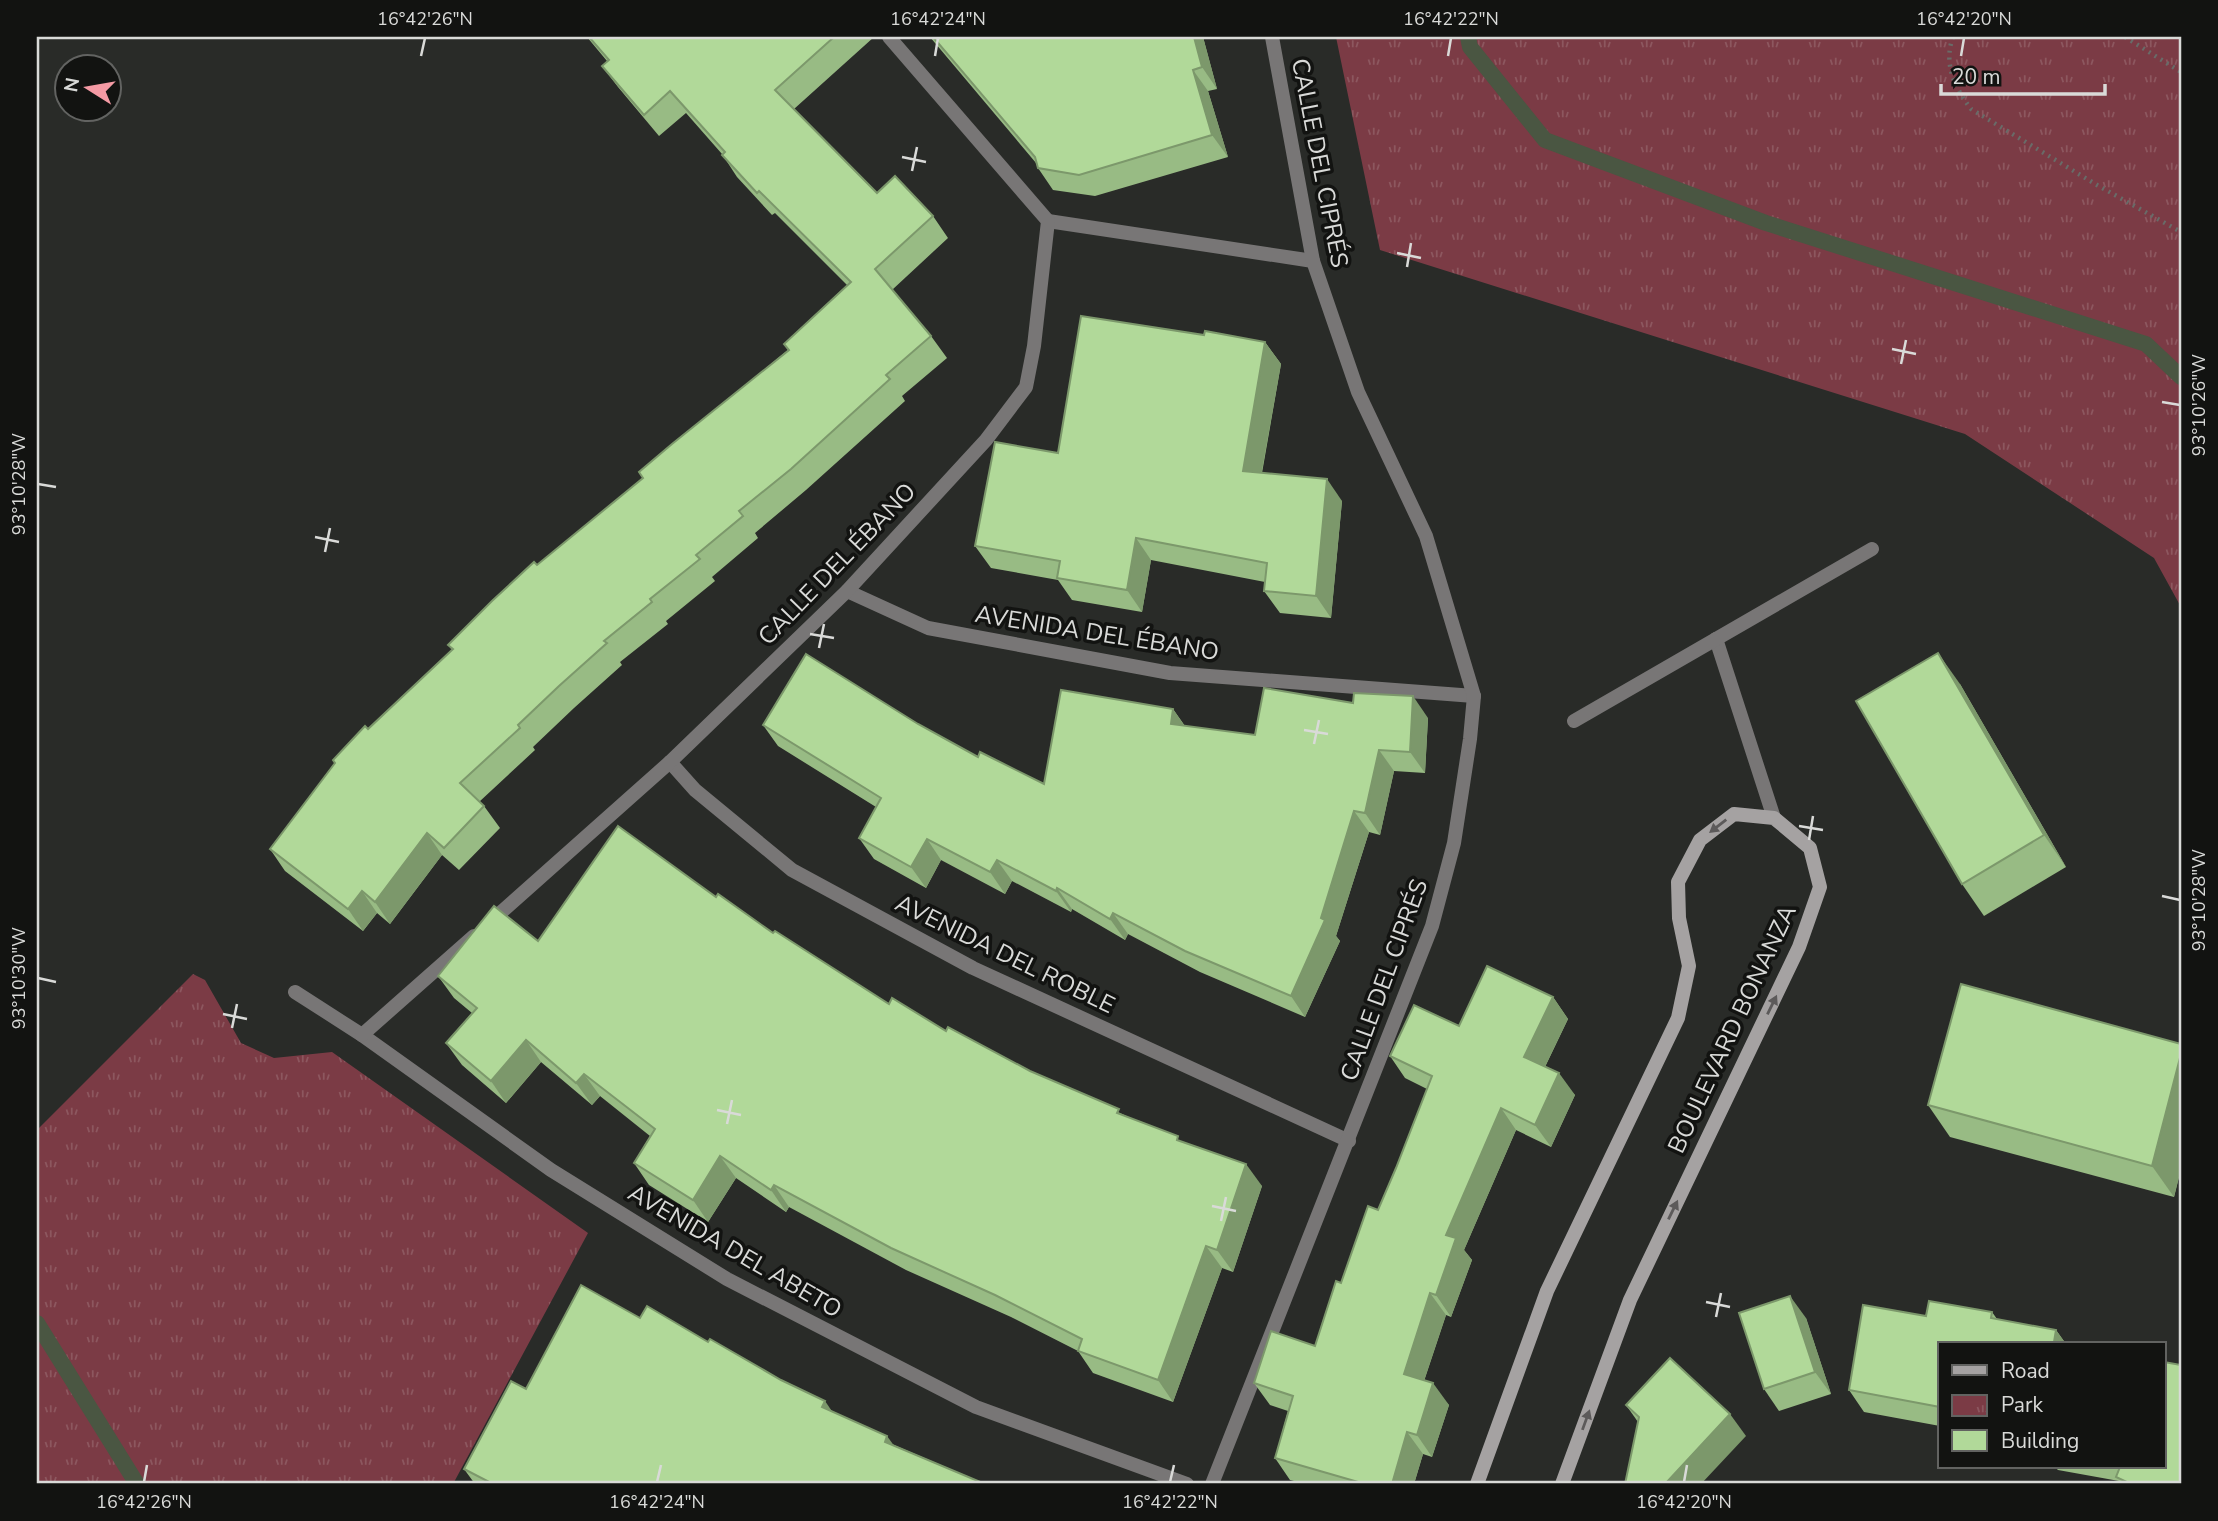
<svg xmlns="http://www.w3.org/2000/svg" width="2218" height="1521" viewBox="0 0 2218 1521" font-family="'Nunito Sans',sans-serif">
	<style>
		.park { fill: url(#park-tufts) }
		.lines { fill: none; stroke-linecap: round; stroke-linejoin: round }
		.stream { stroke: #4a5642; stroke-width: 16 }
		.path { stroke: #696b68; stroke-width: 4.5; stroke-dasharray: 2 5; stroke-linecap: butt }
		.lane { stroke: #787676; stroke-width: 14 }
		.street { stroke: #787676; stroke-width: 14 }
		.secondary { stroke: #a5a2a2; stroke-width: 14 }
		.wall { fill: #98bb84 }
		.shaded-wall { fill: #7c986b }
		.building { fill: #b1d999; stroke: #7c986b; stroke-width: 2 }
		.oneway { fill: #5c5a5a }
		.ticks { fill: none; stroke: #d9dad8; stroke-width: 2.5 }
		.labels { text-anchor: middle; dominant-baseline: central; stroke-width: 7; stroke-linejoin: round; paint-order: stroke }
		.street-label { font-size: 24px; fill: #d9dad8; stroke: #121311 }
		.neatline { fill: none; stroke: #d9dad8; stroke-width: 2.5 }
		.ticks-label { font-size: 18px; text-anchor: middle; fill: #d9dad8 }
	</style>
	<defs>
		<pattern id="park-tufts" width="24" height="20" patternUnits="userSpaceOnUse" patternTransform="scale(1.75)"><rect width="24" height="20" fill="#7b3b45"/><path d="M3 7l-1-3M5 7V3M7 7l1-3M15 17l-1-3M17 17v-4M19 17l1-3" fill="none" stroke="#8d575f"/></pattern>
	</defs>
	<rect width="100%" height="100%" fill="#292b28"/>
	<g class="park">
		<polygon points="1336,37 2181,37 2181,607 2154,558 1965,434 1380,250"/>
		<polygon points="193,974 205,980 241,1043 274,1058 332,1052 588,1233 453,1484 37,1484 37,1130"/>
	</g>
	<g class="lines">
		<g class="stream">
			<polyline points="1468,37 1470,47 1545,140 1766,223 2146,344 2181,377"/>
			<polyline points="37,1323 137,1484"/>
		</g>
		<g class="path">
			<path d="M1953 37C1943 64 1955 88 1971 109L2097 185 2181 232"/>
			<polyline points="2125,37 2181,72"/>
		</g>
		<g class="lane">
			<polyline points="1716,639 1774,818"/>
			<polyline points="1574,721 1872,549"/>
		</g>
		<g class="street">
			<polyline points="1048,221 1313,261"/>
			<polyline points="847,591 928,628 1170,673 1474,696"/>
			<polyline points="670,762 695,790 792,870 973,968 1349,1141"/>
			<polyline points="489,923 670,762 847,591 986,440 1026,387 1034,346 1048,221 889,37"/>
			<polyline points="295,992 362,1035 551,1170 727,1279 976,1407 1187,1484"/>
			<polyline points="362,1035 474,936"/>
			<polyline points="1212,1484 1432,926 1454,843 1470,739 1474,696 1426,536 1358,392 1313,261 1272,37"/>
		</g>
		<polyline class="secondary" points="1477,1484 1547,1291 1678,1018 1689,966 1679,918 1678,882 1700,840 1734,814 1774,818 1810,848 1820,887 1799,947 1630,1300 1562,1484"/>
	</g>
	<g class="wall">
		<polygon points="587,37 874,37 794,109 877,193 933,216 948,238 892,290 931,336 947,358 902,396 905,401 806,490 755,533 758,538 712,577 715,581 666,621 668,624 620,662 622,665 574,708 533,747 535,750 479,802 484,806 500,828 459,870 442,855 390,924 377,913 363,931 285,871 270,849 335,763 333,760 368,729 452,650 448,645 537,565 643,478 639,472 788,350 784,344 847,285 775,213 772,215 737,177 722,154 686,113 659,136 618,87 602,66 607,61"/>
		<polygon points="930,37 1203,37 1217,89 1208,91 1228,157 1095,196 1053,190 1038,168 1036,163"/>
		<polygon points="1204,335 1265,342 1281,364 1262,473 1342,501 1331,618 1280,613 1264,591 1265,582 1151,560 1142,612 1072,600 1058,580 991,568 975,546 1058,453"/>
		<polygon points="1960,684 2066,867 1984,916 1962,884"/>
		<polygon points="1173,709 1185,726 1255,735 1428,718 1425,773 1394,771 1380,835 1369,832 1336,936 1340,941 1305,1017 1200,972 1128,934 1125,940 1072,909 1071,912 1012,881 1005,894 941,860 926,888 874,859 859,838 876,807 778,746 763,725 918,724 978,757 1044,784"/>
		<polygon points="716,897 889,1004 1030,1071 1182,1142 1262,1186 1233,1272 1222,1268 1173,1402 1093,1373 1078,1351 1011,1317 906,1270 789,1207 786,1212 736,1178 708,1222 649,1185 634,1163 650,1136 600,1096 592,1105 541,1062 506,1103 462,1065 446,1043 472,1013 454,998 438,976 538,941"/>
		<polygon points="1553,997 1568,1019 1545,1067 1575,1095 1551,1147 1516,1130 1464,1250 1472,1260 1451,1317 1446,1315 1424,1381 1449,1405 1432,1457 1423,1454 1414,1484 1306,1484 1290,1480 1275,1458 1288,1411 1270,1405 1254,1383 1315,1346 1341,1283 1378,1210 1396,1168 1427,1089 1405,1078 1390,1056 1459,1026"/>
		<polygon points="2181,1044 2181,1169 2174,1197 1950,1137 1928,1105"/>
		<polygon points="1992,1312 1997,1319 2056,1330 2066,1344 1940,1344 1940,1426 1864,1412 1849,1390 1926,1316"/>
		<polygon points="640,1318 831,1411 894,1445 985,1484 475,1484 464,1469 526,1389"/>
		<polygon points="1806,1318 1831,1394 1779,1411 1764,1389"/>
		<polygon points="1626,1405 1746,1436 1638,1422"/>
		<polygon points="2055,1467 2164,1467 2181,1484 2121,1484 2119,1481 2058,1470"/>
	</g>
	<g class="shaded-wall">
		<polygon points="1194,37 1203,37 1217,89 1202,67"/>
		<polygon points="1193,70 1208,91 1228,157 1212,135"/>
		<polygon points="1265,342 1281,364 1258,493 1243,471"/>
		<polygon points="1327,479 1342,501 1331,618 1316,596"/>
		<polygon points="1136,538 1151,560 1142,612 1127,590"/>
		<polygon points="1938,653 1960,684 2066,867 2044,835"/>
		<polygon points="1413,696 1428,718 1425,773 1410,752"/>
		<polygon points="1173,709 1188,731 1171,724"/>
		<polygon points="1379,750 1394,771 1380,835 1365,813"/>
		<polygon points="1354,811 1369,832 1336,936 1340,941 1305,1017 1291,996 1321,918"/>
		<polygon points="427,833 442,855 390,924 375,902"/>
		<polygon points="927,839 941,860 926,888 911,867"/>
		<polygon points="997,860 1012,881 1005,894 990,872"/>
		<polygon points="1057,888 1072,909 1071,912 1056,891"/>
		<polygon points="362,891 377,913 363,931 348,909"/>
		<polygon points="1113,913 1128,934 1125,940 1110,919"/>
		<polygon points="1553,997 1568,1019 1539,1079 1524,1057"/>
		<polygon points="526,1040 541,1062 506,1103 491,1081"/>
		<polygon points="2181,1054 2181,1169 2174,1197 2152,1166"/>
		<polygon points="1559,1073 1575,1095 1551,1147 1535,1125"/>
		<polygon points="584,1074 600,1096 592,1105 576,1083"/>
		<polygon points="1501,1108 1516,1130 1464,1250 1472,1260 1451,1317 1436,1295 1446,1235"/>
		<polygon points="720,1156 736,1178 708,1222 693,1200"/>
		<polygon points="1246,1164 1262,1186 1233,1272 1217,1250"/>
		<polygon points="774,1185 789,1207 786,1212 771,1190"/>
		<polygon points="1206,1246 1222,1268 1173,1402 1158,1380"/>
		<polygon points="1430,1293 1446,1315 1419,1396 1404,1374"/>
		<polygon points="1790,1296 1806,1318 1831,1394 1815,1372"/>
		<polygon points="2056,1330 2066,1344 2054,1342"/>
		<polygon points="1433,1383 1449,1405 1432,1457 1417,1435"/>
		<polygon points="825,1401 840,1423 822,1407"/>
		<polygon points="1730,1414 1746,1436 1701,1484 1667,1484 1666,1483"/>
		<polygon points="1407,1432 1423,1454 1414,1484 1392,1484"/>
		<polygon points="887,1436 903,1458 885,1442"/>
	</g>
	<g class="building">
		<polygon points="589,37 834,37 775,90 877,193 895,176 933,216 875,269 931,336 886,375 890,379 791,469 739,511 743,516 696,555 700,559 650,599 652,602 604,641 607,643 559,686 518,725 520,728 460,783 484,806 444,848 427,833 375,902 362,891 348,909 270,849 335,763 333,760 365,726 368,729 453,649 448,645 492,601 534,562 537,565 643,478 639,472 672,444 789,350 784,344 851,282 759,191 757,193 722,155 725,152 670,91 644,115 602,66 609,60"/>
		<polygon points="933,37 1194,37 1202,67 1193,70 1212,135 1079,175 1038,168 1035,157"/>
		<polygon points="1081,316 1204,335 1205,331 1265,342 1243,471 1327,479 1316,596 1264,591 1267,563 1136,538 1127,590 1057,578 1060,561 975,546 995,442 1058,453"/>
		<polygon points="1938,653 2044,835 1962,884 1856,701"/>
		<polygon points="806,654 918,724 978,757 980,752 1044,784 1061,690 1173,709 1171,724 1255,735 1264,688 1353,703 1354,693 1413,696 1410,752 1379,750 1365,813 1354,811 1321,918 1325,920 1291,996 1185,951 1113,913 1110,919 1057,888 1056,891 997,860 990,872 927,839 911,867 859,838 881,798 763,725"/>
		<polygon points="618,826 716,897 718,894 773,933 775,931 889,1004 892,998 946,1031 948,1027 1030,1071 1119,1109 1117,1113 1178,1136 1177,1140 1246,1164 1217,1250 1206,1246 1158,1380 1078,1351 1082,1339 995,1295 891,1248 774,1185 771,1190 720,1156 693,1200 634,1163 655,1129 584,1074 576,1083 526,1040 491,1081 446,1043 477,1008 438,976 494,906 538,941"/>
		<polygon points="1487,966 1553,997 1524,1057 1559,1073 1535,1125 1501,1108 1446,1235 1456,1238 1436,1295 1430,1293 1404,1374 1433,1383 1417,1435 1407,1432 1392,1484 1365,1484 1275,1458 1293,1396 1254,1383 1271,1331 1315,1346 1336,1281 1341,1283 1368,1206 1378,1210 1396,1168 1432,1076 1390,1056 1414,1005 1459,1026"/>
		<polygon points="1961,984 2181,1044 2181,1054 2152,1166 1928,1105"/>
		<polygon points="581,1285 640,1318 647,1306 708,1342 710,1339 781,1380 825,1401 822,1407 887,1436 885,1442 985,1484 493,1484 464,1469 511,1381 526,1389"/>
		<polygon points="1790,1296 1815,1372 1764,1389 1739,1313"/>
		<polygon points="1929,1301 1992,1312 1991,1318 2056,1330 2054,1342 2066,1344 1940,1344 1940,1407 1849,1390 1863,1305 1926,1316"/>
		<polygon points="1670,1358 1730,1414 1666,1483 1670,1484 1625,1484 1639,1417 1626,1405"/>
		<polygon points="2164,1362 2181,1365 2181,1484 2131,1484 2116,1477 2120,1467 2164,1467"/>
	</g>
	<defs><path id="oneway-solid" d="M-6-.8H1V-3.2L6.5 0L1 3.2V.8H-6Z" transform="scale(1.75)"/></defs>
	<g class="oneway">
		<use href="#oneway-solid" transform="translate(1718 826) rotate(142)"/>
		<use href="#oneway-solid" transform="translate(1772 1005) rotate(-64)"/>
		<use href="#oneway-solid" transform="translate(1673 1210) rotate(-64)"/>
		<use href="#oneway-solid" transform="translate(1586 1420) rotate(-70)"/>
	</g>
	<path class="ticks" d="M421 56 425 38M935 56 938 38M1448 56 1451 38M1961 56 1964 38M902 157 926 162M912 171 917 147M1397 253 1421 258M1407 267 1411 243M1892 349 1916 354M1901 364 1906 340M2162 402 2180 405M38 484 56 487M315 537 339 542M325 552 330 528M810 634 834 638M819 648 824 624M1304 730 1328 734M1314 744 1319 720M1799 826 1823 830M1809 840 1813 816M2162 896 2180 900M38 978 56 982M223 1014 247 1019M232 1028 237 1004M717 1110 741 1115M727 1124 732 1100M1212 1206 1236 1211M1221 1221 1226 1197M1706 1302 1730 1307M1716 1317 1721 1293M144 1482 147 1465M657 1482 661 1465M1170 1482 1174 1465M1684 1482 1687 1465"/>
	<g class="labels">
		<g class="street-label">
			<text transform="translate(1320 163) rotate(79)">CALLE DEL CIPRÉS</text>
			<text transform="translate(837 564) rotate(-46)">CALLE DEL ÉBANO</text>
			<text transform="translate(1097 633) rotate(9)">AVENIDA DEL ÉBANO</text>
			<text transform="translate(1005 954) rotate(26)">AVENIDA DEL ROBLE</text>
			<text transform="translate(1384 980) rotate(-70)">CALLE DEL CIPRÉS</text>
			<text transform="translate(1732 1029) rotate(-65)">BOULEVARD BONANZA</text>
			<text transform="translate(735 1251) rotate(30)">AVENIDA DEL ABETO</text>
		</g>
	</g>
	<rect width="2218" height="1521" fill="none" stroke="#121311" stroke-width="77"/>
	<rect x="1938" y="1342" width="228" height="126" fill="#121311" stroke="#626361" stroke-width="2"/>
	<rect x="1952" y="1365" width="35" height="10" fill="#a5a2a2" stroke="#626361" stroke-width="2"/>
	<text x="2001" y="1378" font-size="21" fill="#d9dad8">Road</text>
	<rect x="1952" y="1395" width="35" height="21" fill="url(#park-tufts)" stroke="#626361" stroke-width="2"/>
	<text x="2001" y="1412" font-size="21" fill="#d9dad8">Park</text>
	<rect x="1952" y="1430" width="35" height="21" fill="#b1d999" stroke="#626361" stroke-width="2"/>
	<text x="2001" y="1448" font-size="21" fill="#d9dad8">Building</text>
	<g transform="translate(88 88) rotate(281)"><circle r="33" fill="#121311" stroke="#626361" stroke-width="2"/>
	<path d="M0-5L12 26L0 18L-12 26Z" fill="#f49aa4"/>
	<text y="-10" font-size="19" font-weight="bold" text-anchor="middle" fill="#d9dad8">N</text>
	</g>
	<path d="M1941 84v10h164v-10" fill="none" stroke="#d9dad8" stroke-width="3.5"/>
	<text x="1952" y="84" font-size="21" fill="#d9dad8" stroke="#121311" stroke-width="5" paint-order="stroke">20 m</text>
	<rect x="38" y="38" width="2142" height="1444" class="neatline"/>
	<g class="ticks-label">
		<text x="425" y="25">16°42'26"N</text>
		<text x="938" y="25">16°42'24"N</text>
		<text x="1451" y="25">16°42'22"N</text>
		<text x="1964" y="25">16°42'20"N</text>
		<text transform="translate(2199 405) rotate(-90)" y="6">93°10'26"W</text>
		<text transform="translate(19 484) rotate(-90)" y="6">93°10'28"W</text>
		<text transform="translate(2199 900) rotate(-90)" y="6">93°10'28"W</text>
		<text transform="translate(19 978) rotate(-90)" y="6">93°10'30"W</text>
		<text x="144" y="1508">16°42'26"N</text>
		<text x="657" y="1508">16°42'24"N</text>
		<text x="1170" y="1508">16°42'22"N</text>
		<text x="1684" y="1508">16°42'20"N</text>
	</g>
</svg>
